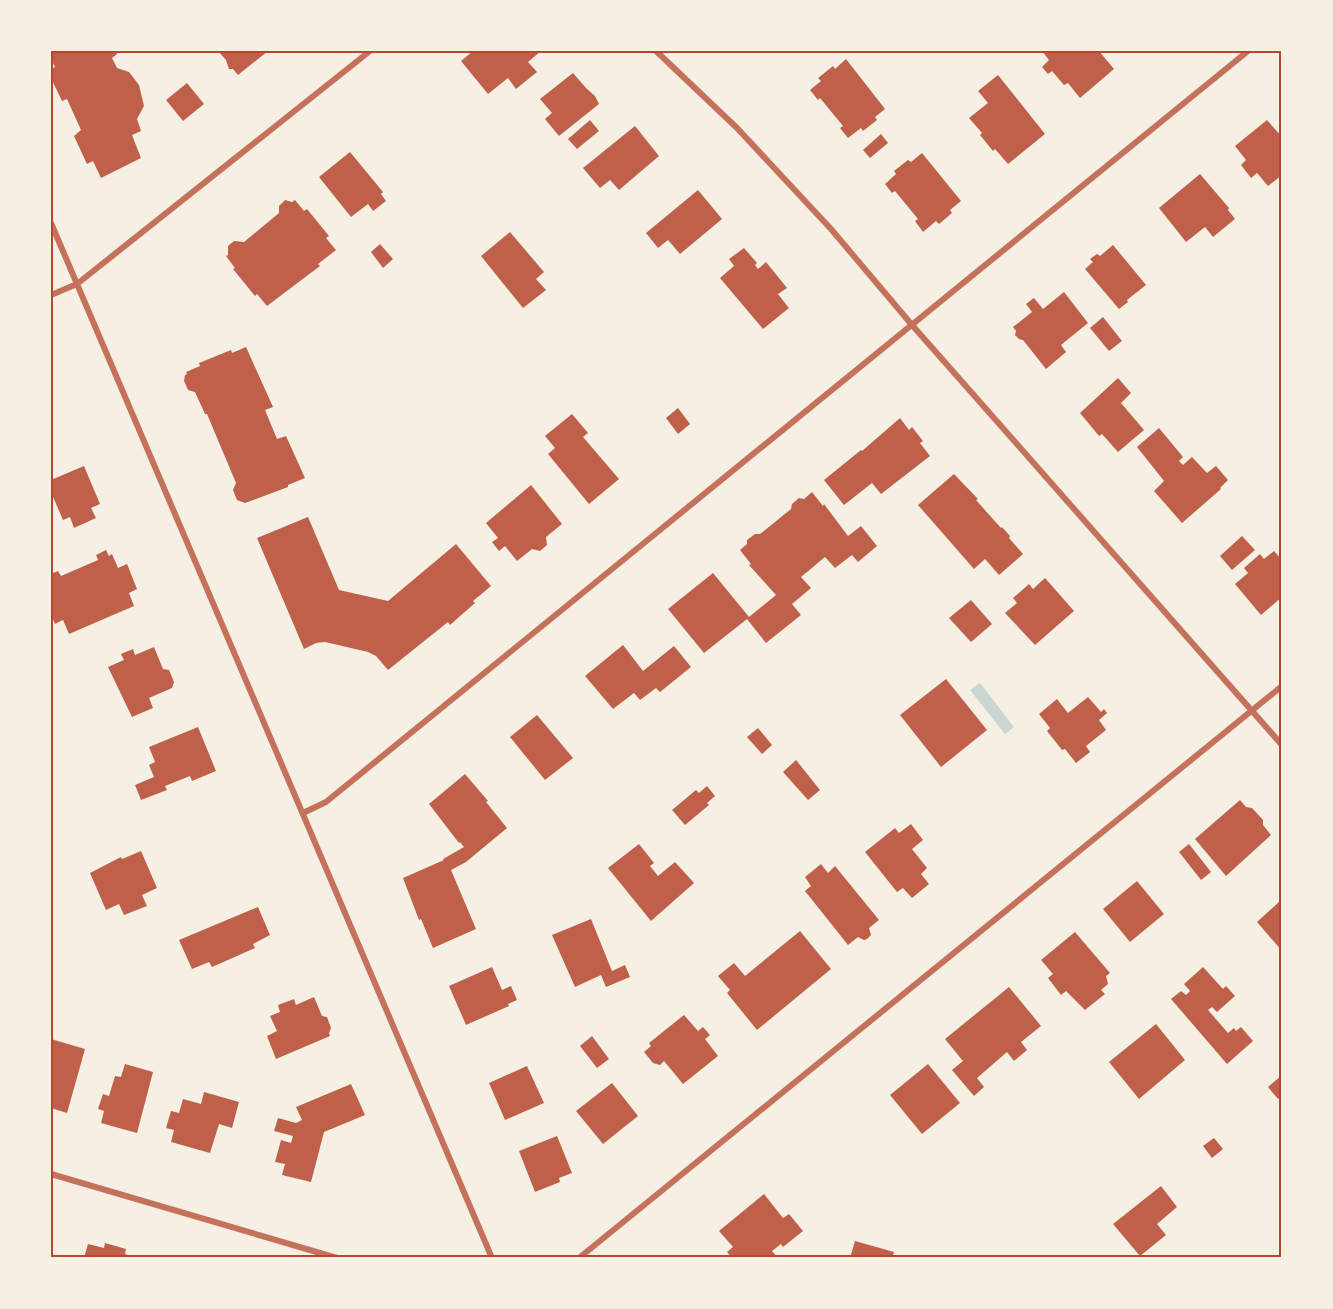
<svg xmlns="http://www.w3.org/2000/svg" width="1333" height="1309" viewBox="0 0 1333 1309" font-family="Roboto,sans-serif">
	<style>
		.water { fill: #c9d6d2 }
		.building { fill: #bf614a }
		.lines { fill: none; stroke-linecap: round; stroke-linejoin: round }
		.minor { stroke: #c5725c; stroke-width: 6 }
		.neatline { fill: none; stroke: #b5482f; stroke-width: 2 }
	</style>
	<rect width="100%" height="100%" fill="#f6efe4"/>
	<polygon class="water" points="980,683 1014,727 1005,734 970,690"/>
	<g class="building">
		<polygon points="51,51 115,51 117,54 112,58 117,68 129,72 139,85 144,106 137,119 141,131 132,135 141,158 101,178 93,161 87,164 74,136 81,130 67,99 62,101 51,78 51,69 55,67 51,59"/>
		<polygon points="218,51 268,51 238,75 233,69 229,69 226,60"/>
		<polygon points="473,51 541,51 528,62 537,72 516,89 508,78 488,94 461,61"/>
		<polygon points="1042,51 1099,51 1114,69 1080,98 1068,83 1064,85 1052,71 1048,74 1042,67 1049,60"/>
		<polygon points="846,59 885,109 875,117 877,120 863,131 861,128 848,138 840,128 843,126 820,98 818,100 810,90 821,81 818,78 833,66 835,69"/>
		<polygon points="573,73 586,88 595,96 599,104 559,136 545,119 552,113 540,99"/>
		<polygon points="998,75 1045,134 1008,164 995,149 993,151 980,135 982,133 969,118 988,103 978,91"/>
		<polygon points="187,83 204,104 183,121 166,100"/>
		<polygon points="590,120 599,131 577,149 568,139"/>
		<polygon points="1267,120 1282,137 1282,175 1268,186 1257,173 1251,178 1241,165 1246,160 1235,146"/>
		<polygon points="635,126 659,156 619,190 610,180 600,188 583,168"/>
		<polygon points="881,134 888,143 870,158 863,150"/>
		<polygon points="350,152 383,192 381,194 386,201 373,211 368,204 351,217 319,177"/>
		<polygon points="922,153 961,201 950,210 952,213 939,224 936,221 923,232 915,221 918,219 895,191 892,193 885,184 896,174 894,171 908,160 911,162"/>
		<polygon points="1200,174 1229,208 1228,210 1235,219 1213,237 1205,227 1186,242 1159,208"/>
		<polygon points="698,190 722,219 680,254 668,240 658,248 646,233"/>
		<polygon points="285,200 292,202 295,200 304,211 307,209 329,236 326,238 336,250 318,264 320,266 267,306 257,294 255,296 233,269 235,268 226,256 228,255 228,246 234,241 244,242 279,213 279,206"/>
		<polygon points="510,232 544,272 536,279 546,290 523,308 481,256"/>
		<polygon points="380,244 393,259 383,268 371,252"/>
		<polygon points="1113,245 1146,285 1127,300 1128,302 1119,309 1085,269 1093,262 1090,259 1097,254 1100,256"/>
		<polygon points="744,248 757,263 755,265 758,269 766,262 787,288 778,294 789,308 763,329 720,278 734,266 729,259"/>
		<polygon points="1064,292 1088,323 1061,345 1066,352 1046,369 1023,340 1019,339 1015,335 1016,331 1013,327 1032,312 1026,304 1034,298 1043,309"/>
		<polygon points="1103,317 1122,341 1109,351 1090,328"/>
		<polygon points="246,347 273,407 265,410 277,439 286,436 305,478 288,485 288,487 245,503 237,500 233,490 236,483 207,414 205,414 195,392 188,390 184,381 185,375 187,374 186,372 200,366 199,363 231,350 232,353"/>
		<polygon points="1118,378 1131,393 1121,403 1144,430 1118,452 1102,434 1099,436 1080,413"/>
		<polygon points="678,408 690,424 678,434 666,418"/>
		<polygon points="572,414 588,433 583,437 619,479 589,504 548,454 555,448 545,436"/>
		<polygon points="900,418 909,430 912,427 923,441 920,443 930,456 881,494 872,483 844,505 824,480 861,450 862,451"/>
		<polygon points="1159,428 1183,457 1179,461 1183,465 1192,457 1207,473 1216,466 1228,480 1220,488 1221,489 1182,523 1154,491 1164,481 1137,447"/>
		<polygon points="84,466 100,504 91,508 96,518 74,528 70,517 63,520 51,492 51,480"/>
		<polygon points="954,474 978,499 976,500 1001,528 1002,527 1010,536 1009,538 1023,554 999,575 985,559 974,569 918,505"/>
		<polygon points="531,485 562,524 546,537 547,545 540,551 532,549 517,561 505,546 499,551 492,542 498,538 486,523"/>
		<polygon points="812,492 823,506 824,504 848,536 861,526 877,546 858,562 852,555 835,568 825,557 801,577 811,588 792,604 801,615 766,643 747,619 704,653 668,609 713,573 749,617 776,595 749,565 751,564 740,550 747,544 747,540 755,534 760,534 791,509 792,504 799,498 804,499"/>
		<polygon points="308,517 339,590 388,601 456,544 491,586 473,601 475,603 450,625 448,622 388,670 376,656 368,652 325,642 316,643 304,649 257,538"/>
		<polygon points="1242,536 1255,550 1232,570 1220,556"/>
		<polygon points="106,550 109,556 112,554 118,568 127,564 137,589 129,593 134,606 69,634 63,620 55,624 51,615 51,574 58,571 61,576 98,560 96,555"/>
		<polygon points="1274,551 1282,560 1282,597 1261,615 1235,584 1248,573 1244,568 1260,554 1264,559"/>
		<polygon points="1045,578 1074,611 1035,645 1005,613 1017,603 1013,598 1029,584 1033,589"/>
		<polygon points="971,600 992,624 971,642 949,618"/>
		<polygon points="623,645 643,671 674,646 691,667 660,692 656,688 640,700 634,693 613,709 585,676"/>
		<polygon points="154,647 163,669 169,670 174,682 172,688 149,698 153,708 132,717 108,667 124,660 121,654 133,649 135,655"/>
		<polygon points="946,679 987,730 941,767 900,715"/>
		<polygon points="1088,697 1101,712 1104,709 1107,713 1099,720 1106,730 1086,746 1090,752 1076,763 1065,749 1062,750 1047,731 1050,728 1039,714 1057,699 1068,713"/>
		<polygon points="537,715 573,758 545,780 510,737"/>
		<polygon points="198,727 216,771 192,781 190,776 165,786 167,790 141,800 135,785 154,777 149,765 155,762 149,747"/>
		<polygon points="758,728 772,745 762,754 747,737"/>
		<polygon points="796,760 820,790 808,800 783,772"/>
		<polygon points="465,774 488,801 486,802 507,828 466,862 451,870 476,929 433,948 421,919 419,920 403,878 444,860 443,859 464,847 460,842 459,843 429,804"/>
		<polygon points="707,786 715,796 707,803 709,805 685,825 672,810 696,790 699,793"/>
		<polygon points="1240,800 1246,807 1252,808 1263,820 1263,825 1271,835 1226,876 1195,839"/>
		<polygon points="911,824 923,840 912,849 927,868 921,874 929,884 912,898 903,888 897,892 865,852 895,828 899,833"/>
		<polygon points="639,844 654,863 650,866 658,876 675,862 694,883 651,921 608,868"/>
		<polygon points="1189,844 1211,872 1201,880 1179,852"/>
		<polygon points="141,851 157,888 142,895 147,906 124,915 119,904 106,910 90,873 121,857 122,859"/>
		<polygon points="821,864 828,873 835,866 879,920 869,928 871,935 867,939 864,940 858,937 848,945 805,891 811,886 805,877"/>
		<polygon points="1137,881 1164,914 1130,942 1103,909"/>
		<polygon points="1280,901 1282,903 1282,951 1257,922"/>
		<polygon points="258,907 270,935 253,944 255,948 212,967 209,962 192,969 179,940"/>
		<polygon points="591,919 612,971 625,965 630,977 606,987 601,975 575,987 552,935"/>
		<polygon points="800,931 831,969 757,1030 727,993 730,990 718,976 734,963 745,976"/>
		<polygon points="1075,932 1110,973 1106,976 1108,984 1101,990 1105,994 1085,1010 1066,991 1061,995 1048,978 1053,974 1041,960"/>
		<polygon points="492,967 502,990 511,986 517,1000 508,1004 509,1006 466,1025 449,986"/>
		<polygon points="1203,967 1223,989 1226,986 1235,996 1217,1012 1212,1007 1208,1010 1228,1033 1234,1028 1236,1031 1241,1027 1253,1041 1227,1064 1171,999 1181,991 1186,995 1190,991 1184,984"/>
		<polygon points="1009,987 1041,1026 1021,1042 1027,1050 1014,1061 1007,1052 977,1078 984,1087 974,1096 952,1070 963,1061 945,1039"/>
		<polygon points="314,997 322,1016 327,1017 331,1028 329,1033 330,1036 276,1059 267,1036 277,1031 270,1016 280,1012 278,1005 294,999 296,1005"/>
		<polygon points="684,1015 698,1031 703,1027 710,1035 705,1039 718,1056 683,1084 664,1061 660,1065 653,1063 644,1052 651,1046 649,1043"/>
		<polygon points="1156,1024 1185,1060 1139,1099 1109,1062"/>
		<polygon points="592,1036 609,1059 597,1068 580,1046"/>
		<polygon points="51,1039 85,1049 67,1113 51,1108"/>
		<polygon points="125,1064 153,1072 137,1133 101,1123 104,1111 98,1109 103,1094 109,1096 115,1076 121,1077"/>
		<polygon points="928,1064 960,1103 922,1134 890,1095"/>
		<polygon points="527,1066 544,1103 505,1120 489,1083"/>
		<polygon points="1282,1075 1282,1095 1278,1099 1268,1087"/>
		<polygon points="612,1083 638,1116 603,1144 576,1111"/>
		<polygon points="351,1084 365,1115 324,1132 311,1182 282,1175 285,1164 275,1162 281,1140 291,1143 293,1136 274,1131 278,1118 296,1123 302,1120 296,1107"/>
		<polygon points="204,1092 239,1102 232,1128 219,1124 210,1153 171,1142 174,1130 166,1128 171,1111 179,1113 183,1099 201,1104"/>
		<polygon points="557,1136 572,1173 559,1178 560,1182 535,1192 519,1151"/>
		<polygon points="1214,1138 1223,1149 1212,1158 1203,1146"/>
		<polygon points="1161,1186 1177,1207 1157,1224 1166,1235 1140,1256 1113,1224"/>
		<polygon points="764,1194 783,1218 789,1214 803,1231 783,1247 781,1244 772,1251 778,1258 732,1258 727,1252 733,1247 719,1231"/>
		<polygon points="855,1241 894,1252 892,1258 850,1258"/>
		<polygon points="105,1243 126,1249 125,1254 136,1258 84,1258 88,1244 104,1248"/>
	</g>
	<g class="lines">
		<g class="minor">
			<polyline points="656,51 737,128 831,229 912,325 1282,745"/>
			<polyline points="51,223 492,1258"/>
			<polyline points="51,295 77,284 370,51"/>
			<polyline points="303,813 326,802 1248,51"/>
			<polyline points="51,1174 337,1258"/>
			<polyline points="579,1258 1282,686"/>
		</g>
	</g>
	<rect width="1333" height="1309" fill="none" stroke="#f6efe4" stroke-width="105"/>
	<rect x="52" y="52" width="1228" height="1204" class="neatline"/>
</svg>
